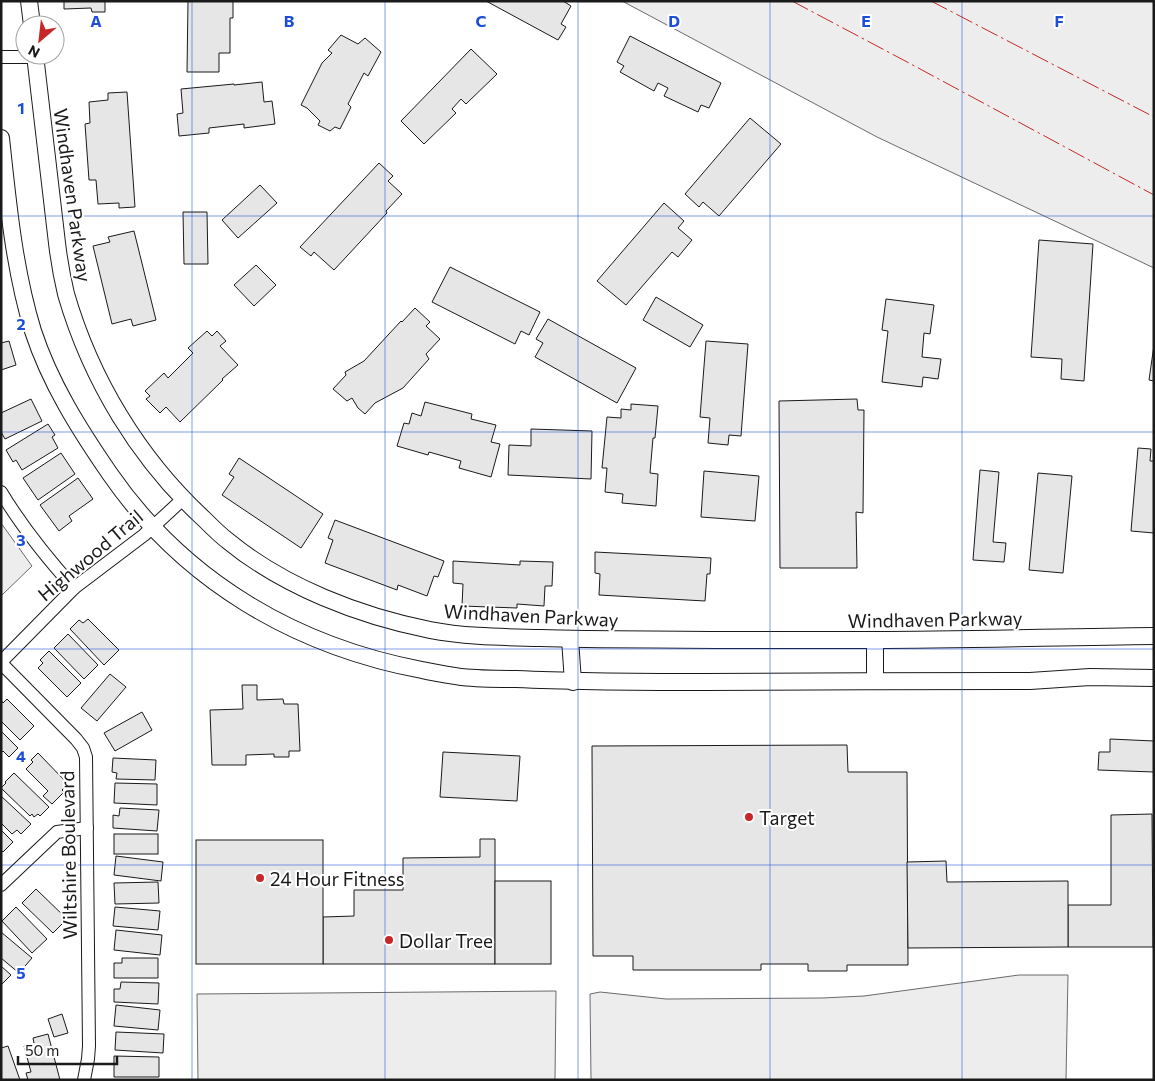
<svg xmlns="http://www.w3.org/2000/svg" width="1155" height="1081" viewBox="0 0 1155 1081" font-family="Commissioner,sans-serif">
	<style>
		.built { fill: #ededed; stroke: #6a6a6a }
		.building { fill: #e6e6e6; stroke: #1a1a1a }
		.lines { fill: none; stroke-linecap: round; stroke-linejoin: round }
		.minor-casing { stroke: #1a1a1a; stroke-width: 14 }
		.secondary-casing { stroke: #1a1a1a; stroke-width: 18 }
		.minor { stroke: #fff; stroke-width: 12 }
		.secondary { stroke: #fff; stroke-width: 16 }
		.power { stroke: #c62828; stroke-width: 1; stroke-dasharray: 18 4 2.5 4; stroke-linecap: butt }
		.grid { fill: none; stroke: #1d4ed8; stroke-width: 1; stroke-opacity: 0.55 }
		.poi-dot { fill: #c62828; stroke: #fff; stroke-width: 2 }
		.labels { text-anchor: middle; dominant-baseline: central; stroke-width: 4; stroke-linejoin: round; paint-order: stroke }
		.street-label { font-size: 19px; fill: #1a1a1a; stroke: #fff }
		.poi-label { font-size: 19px; fill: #1a1a1a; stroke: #fff; text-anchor: start }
		.grid-label { font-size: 16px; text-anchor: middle; font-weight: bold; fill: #1d4ed8; stroke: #fff; stroke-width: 4; stroke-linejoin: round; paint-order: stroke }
	</style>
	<rect width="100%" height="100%" fill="#fff"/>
	<g class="built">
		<polygon points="622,1 1154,1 1154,268 877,137"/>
		<polygon points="1,523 32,566 1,596"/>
		<polygon points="1019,975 1068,975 1066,1080 591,1080 590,994 600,992 666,999 822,998 864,996"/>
		<polygon points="556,991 555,1080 198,1080 197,994"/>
	</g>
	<g class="building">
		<polygon points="64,1 105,1 105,12 92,12 91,8 64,9"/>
		<polygon points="188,1 233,1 233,18 230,18 230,53 219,53 219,72 187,72"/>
		<polygon points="486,1 563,1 571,6 561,24 566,27 558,40"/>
		<polygon points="341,35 358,44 365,38 381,52 368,76 364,73 348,104 351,107 340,129 335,127 330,131 318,125 320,121 307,108 301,105 322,63 332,53 328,50 329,49"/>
		<polygon points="630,36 721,83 709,108 701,105 698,112 664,96 668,88 658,83 654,91 620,72 624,66 617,62"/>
		<polygon points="471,49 497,74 466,104 461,99 452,109 456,113 424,144 401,121"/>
		<polygon points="262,82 264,102 272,101 275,124 244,128 244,124 209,128 209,133 179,136 177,114 183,113 181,89 234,84 234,85"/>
		<polygon points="127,92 135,207 119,208 119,203 98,204 96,180 89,180 85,124 90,123 89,102 108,100 108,93"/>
		<polygon points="750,118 781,144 719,216 703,202 699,207 685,194"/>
		<polygon points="379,163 393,176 388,181 402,194 386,211 387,213 334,270 314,252 311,256 300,247"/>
		<polygon points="260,185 277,203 238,238 222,220"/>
		<polygon points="664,203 684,221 678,228 692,240 678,257 672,252 626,305 597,281"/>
		<polygon points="183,212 207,212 208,264 184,264"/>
		<polygon points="134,231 156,320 133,326 131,319 112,324 93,246 110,242 108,237"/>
		<polygon points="1039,240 1093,244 1084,381 1061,379 1062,359 1031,357"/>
		<polygon points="256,265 276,285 254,306 234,285"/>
		<polygon points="450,267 540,312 529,335 521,331 515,344 432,302"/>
		<polygon points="656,297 703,325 690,347 643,320"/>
		<polygon points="886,299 934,305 930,334 924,333 922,357 941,359 938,379 923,377 922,387 882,382 888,331 882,330"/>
		<polygon points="415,308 430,322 426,326 440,339 426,354 429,359 403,388 375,403 365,414 358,408 352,398 347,401 333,389 346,375 345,372 364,361 401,321 402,322"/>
		<polygon points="548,319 636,368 617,403 535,357 543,343 536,339"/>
		<polygon points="207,331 212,336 217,331 226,341 220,346 238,365 222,379 223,380 180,422 166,407 160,413 146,399 150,396 145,391 164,373 168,378 193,353 188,348"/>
		<polygon points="9,341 16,365 1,370 1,343"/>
		<polygon points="706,341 748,344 741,436 729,435 728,445 708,443 710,418 700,417"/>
		<polygon points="1154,345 1154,381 1149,380"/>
		<polygon points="31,399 42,421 5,439 1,432 1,413"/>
		<polygon points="857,399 858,410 864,410 863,513 856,512 857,568 780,568 779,401"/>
		<polygon points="425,402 472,414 471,419 496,425 491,442 500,444 491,477 459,468 461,461 429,452 428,455 397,446 404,423 409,424 412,413 421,416"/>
		<polygon points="631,404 658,406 655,438 653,438 650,473 658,474 656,506 622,503 623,494 605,492 607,468 602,468 607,417 621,418 621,409 631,410"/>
		<polygon points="48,424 55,435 52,437 58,448 22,470 16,460 13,462 6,450"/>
		<polygon points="531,429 592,431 591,479 508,475 509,445 531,446"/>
		<polygon points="1138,448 1151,449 1150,461 1154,461 1154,533 1131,531"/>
		<polygon points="61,453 75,474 38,500 23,478"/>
		<polygon points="239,458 323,514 301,548 222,495 234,477 229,474"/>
		<polygon points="980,470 999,472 993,542 1006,543 1004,562 973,560"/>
		<polygon points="704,471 759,476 755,521 701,517"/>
		<polygon points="1038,473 1072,476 1063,573 1029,570"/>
		<polygon points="78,478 93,499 69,516 72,521 59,531 40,505"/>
		<polygon points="335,520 444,561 438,577 434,576 427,596 398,585 397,590 325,563 333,540 328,538"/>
		<polygon points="595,552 711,558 710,574 707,574 705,601 599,595 600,574 595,573"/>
		<polygon points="453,561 520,565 520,561 553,562 552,586 545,586 544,606 517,604 517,608 462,606 463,584 453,583"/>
		<polygon points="88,619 119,650 104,665 70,629 79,620 83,623"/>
		<polygon points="68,634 98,665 84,679 54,648"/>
		<polygon points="49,651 81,683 67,697 38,668 43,663 40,660"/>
		<polygon points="110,674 126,687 97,721 81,708"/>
		<polygon points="242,685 257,685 257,700 283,699 284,704 298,704 300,751 289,751 289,757 274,757 274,754 246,755 246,765 212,765 210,710 243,709"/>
		<polygon points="7,699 34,726 20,740 1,721 1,700 3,703"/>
		<polygon points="142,712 152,730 115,751 104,733"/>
		<polygon points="1,731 18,748 9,757 3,751 1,753"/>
		<polygon points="1110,739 1154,741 1154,772 1098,770 1099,752 1110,752"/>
		<polygon points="847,745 848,772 907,772 908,965 847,965 847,971 808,971 808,964 761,964 761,970 633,970 633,956 593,956 592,746"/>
		<polygon points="443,752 520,756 517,801 440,797"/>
		<polygon points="38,753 68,784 62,790 64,792 52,804 43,796 48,791 26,769 33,762 31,760"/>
		<polygon points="113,758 156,760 155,780 116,779 117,773 112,772"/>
		<polygon points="14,773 49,807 40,816 38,814 34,817 32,814 30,816 1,788 6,783 5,782"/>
		<polygon points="115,783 157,784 157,805 114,803"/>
		<polygon points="1,796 31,824 21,834 17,830 12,834 1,823"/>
		<polygon points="120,808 159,810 157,831 113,828 113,815 119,816"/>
		<polygon points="1152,814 1153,947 1068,947 1068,905 1111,905 1111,815"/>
		<polygon points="1,830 13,842 3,852 1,850"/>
		<rect x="114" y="834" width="44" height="20"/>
		<polygon points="480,839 495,839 495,964 323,964 323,917 354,916 354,890 403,890 403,858 480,857"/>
		<rect x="196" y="840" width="127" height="124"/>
		<polygon points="116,856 163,862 161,881 114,875"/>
		<polygon points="946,861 947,882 1068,881 1068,947 908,948 907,862"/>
		<rect x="495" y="881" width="56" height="83"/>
		<polygon points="158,882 159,903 115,904 114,883"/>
		<polygon points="36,889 67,919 53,933 22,903"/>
		<polygon points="16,907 47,939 32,953 2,921"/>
		<polygon points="115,907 160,911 158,930 113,926"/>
		<polygon points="116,930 162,935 160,955 114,950"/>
		<polygon points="1,932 32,958 19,973 1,958"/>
		<polygon points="122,958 158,958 158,978 114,978 114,963 122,963"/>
		<polygon points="1,966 11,975 1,985"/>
		<polygon points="121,982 159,983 158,1004 114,1002 114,989 120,989"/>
		<polygon points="116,1005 160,1010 158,1030 114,1026"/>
		<polygon points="62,1014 68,1033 54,1037 48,1019"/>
		<polygon points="116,1032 164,1034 163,1053 115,1050"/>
		<polygon points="48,1034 60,1080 28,1080 26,1073 31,1072 24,1046 34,1043 33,1038"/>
		<polygon points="8,1046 20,1080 1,1080 1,1048"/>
		<polygon points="114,1056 159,1057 159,1077 114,1077"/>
	</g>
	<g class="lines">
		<g class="minor-casing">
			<g id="minor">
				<polyline points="1,57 35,57"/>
				<path d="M1 492C22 527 47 558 74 588"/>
				<polyline points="1,662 74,588 144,535 183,499"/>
				<polyline points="1,663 76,739 83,748 86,757 89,1046 88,1059 84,1080"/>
				<polyline points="1,885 57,832 87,828"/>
			</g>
		</g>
		<g class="secondary-casing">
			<g id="secondary">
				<polyline points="29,1 32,25"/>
				<path d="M35 55 57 243C59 260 62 277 66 294 91 380 139 459 204 519 212 527 220 535 228 541 284 587 360 616 430 630 466 637 503 637 540 638 601 640 662 639 723 640 773 640 823 640 873 640 967 640 1060 637 1154 636"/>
				<path d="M1 138C8 203 14 269 33 331 50 383 79 429 110 474 184 581 295 646 422 670 435 673 449 675 462 677 480 679 498 679 516 679 579 682 642 682 705 682 813 681 922 681 1030 681L1090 677 1154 678"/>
				<polyline points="570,639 573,682"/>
				<polyline points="875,640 875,681"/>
			</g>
		</g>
		<use href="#minor" class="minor"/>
		<use href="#secondary" class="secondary"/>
		<g class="power">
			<polyline points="792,1 909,63 1154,195"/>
			<polyline points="931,1 1154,117"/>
		</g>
	</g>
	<path class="grid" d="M192 1V1080M385 1V1080M578 1V1080M770 1V1080M962 1V1080M1 216H1154M1 432H1154M1 649H1154M1 865H1154"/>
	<g class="poi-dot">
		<circle cx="749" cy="817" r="5"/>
		<circle cx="260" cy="878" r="5"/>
		<circle cx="389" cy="940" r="5"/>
	</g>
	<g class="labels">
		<g class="street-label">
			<text transform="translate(73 195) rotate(82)">Windhaven Parkway</text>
			<text transform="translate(90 555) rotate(-40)">Highwood Trail</text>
			<text transform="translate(531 615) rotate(3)">Windhaven Parkway</text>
			<text transform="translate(935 619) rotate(-1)">Windhaven Parkway</text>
			<text transform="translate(68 855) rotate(-91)">Wiltshire Boulevard</text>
		</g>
		<g class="poi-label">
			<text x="759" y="817">Target</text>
			<text x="270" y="878">24 Hour Fitness</text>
			<text x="399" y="940">Dollar Tree</text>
		</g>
	</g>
	<g class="grid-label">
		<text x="96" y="27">A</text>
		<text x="289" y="27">B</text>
		<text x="481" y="27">C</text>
		<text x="674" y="27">D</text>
		<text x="866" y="27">E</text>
		<text x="1059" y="27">F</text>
		<text x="21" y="114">1</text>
		<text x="21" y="330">2</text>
		<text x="21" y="546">3</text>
		<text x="21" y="762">4</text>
		<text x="21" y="979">5</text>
	</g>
	<rect width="1155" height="1081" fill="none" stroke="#1a1a1a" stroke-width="5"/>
	<g transform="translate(40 40) rotate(208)"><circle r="24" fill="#ffffff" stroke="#a3a3a3"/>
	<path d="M0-4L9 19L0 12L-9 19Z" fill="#c62828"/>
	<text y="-8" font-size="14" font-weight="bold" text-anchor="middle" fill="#1a1a1a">N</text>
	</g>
	<path d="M18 1056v8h99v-8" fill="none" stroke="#1a1a1a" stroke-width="2.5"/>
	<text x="25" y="1056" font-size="15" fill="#1a1a1a" stroke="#ffffff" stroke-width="4" paint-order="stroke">50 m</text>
</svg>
